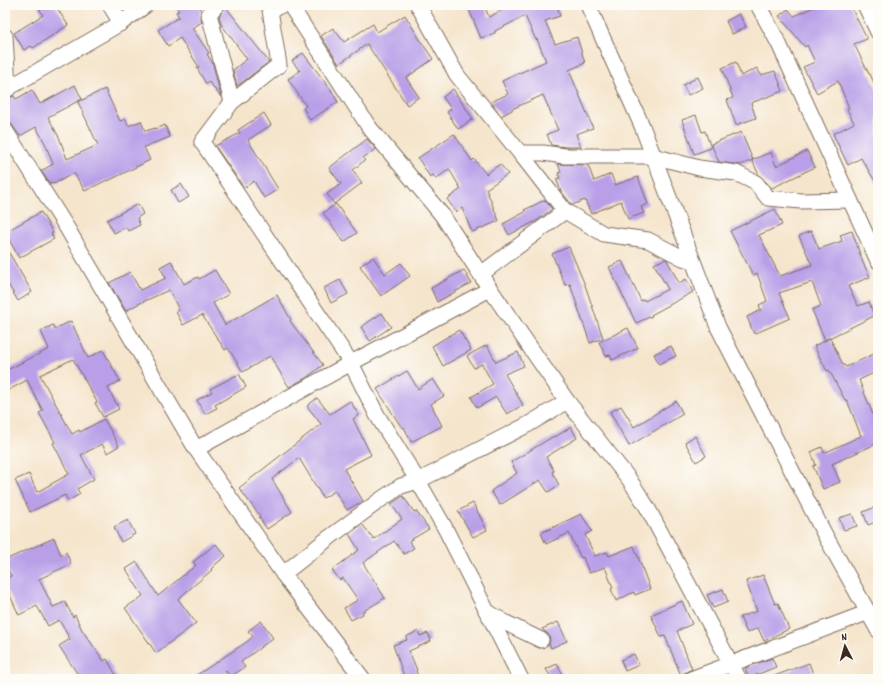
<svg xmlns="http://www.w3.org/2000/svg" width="883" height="684" viewBox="0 0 883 684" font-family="Dekko,sans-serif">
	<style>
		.building { fill: #b89fe8 }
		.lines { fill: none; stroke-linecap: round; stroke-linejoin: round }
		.street-casing { stroke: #7c6b5b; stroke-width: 17 }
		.street { stroke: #fff; stroke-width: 15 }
	</style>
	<rect width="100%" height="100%" fill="#fdfcf7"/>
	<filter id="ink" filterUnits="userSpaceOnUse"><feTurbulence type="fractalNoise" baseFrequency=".025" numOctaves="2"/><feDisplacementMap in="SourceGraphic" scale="8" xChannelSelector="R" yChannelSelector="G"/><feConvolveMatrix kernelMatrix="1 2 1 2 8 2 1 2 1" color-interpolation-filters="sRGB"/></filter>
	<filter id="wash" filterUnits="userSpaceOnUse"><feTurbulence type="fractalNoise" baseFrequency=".012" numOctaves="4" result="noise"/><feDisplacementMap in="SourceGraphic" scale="16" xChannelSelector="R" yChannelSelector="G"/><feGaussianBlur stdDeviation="0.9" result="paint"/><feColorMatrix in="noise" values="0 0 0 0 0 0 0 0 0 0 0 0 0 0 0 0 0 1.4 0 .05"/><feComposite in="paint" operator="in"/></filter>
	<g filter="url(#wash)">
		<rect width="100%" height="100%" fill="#f5e5cc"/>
		<g id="blocks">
			<g class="building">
				<polygon points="37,5 55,5 68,25 33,48 31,46 24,50 14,33 43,15"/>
				<polygon points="175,5 199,5 201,10 200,16 202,22 192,28 209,53 207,54 213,64 221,97 209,82 206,84 197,68 199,67 180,38 168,46 158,30 179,17 176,12 179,11"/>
				<polygon points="467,5 484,5 489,17 512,5 557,5 560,16 545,21 555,44 577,37 585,63 569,70 593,128 576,134 581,147 566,147 551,145 547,134 558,130 543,95 512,109 512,110 501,116 491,102 508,94 502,81 546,61 537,39 536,40 525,16 495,31 495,33 481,38"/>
				<polygon points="818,5 850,5 867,39 854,44 869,74 870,74 878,92 878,186 861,158 848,165 833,134 854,123 847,109 849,108 838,81 817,93 803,67 815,62 807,45 805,47 779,16 788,9 794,16"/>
				<polygon points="226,7 269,62 237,86 233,70 247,59 221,24 219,16"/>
				<polygon points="739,14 746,27 732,34 726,21"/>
				<polygon points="405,15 422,43 433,59 406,78 419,97 407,105 367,44 339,64 321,36 333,28 344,42 373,24 377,32"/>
				<polygon points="303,53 331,90 338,102 310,120 303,108 306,106 288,79 300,71 292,61"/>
				<polygon points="736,62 741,76 757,68 761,75 775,71 783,91 751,103 756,118 736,125 727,100 733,98 722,68"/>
				<polygon points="698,77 703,88 688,95 683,85"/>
				<polygon points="75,85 82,99 48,117 59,137 67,159 98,145 78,102 105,89 120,121 126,119 128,126 141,121 145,131 156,128 156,129 165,125 170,137 144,147 150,160 108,181 107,180 85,191 74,173 54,184 53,183 50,184 41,171 53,164 45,143 36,127 20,136 5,115 5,99 14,96 16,99 32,90 40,104"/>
				<polygon points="453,89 473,119 458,129 447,112 451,109 443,97"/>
				<polygon points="264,113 271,125 248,140 278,189 264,198 254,181 244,188 215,146 240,133 238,130"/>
				<polygon points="696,115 702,132 705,131 711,148 694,154 682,120"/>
				<polygon points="741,132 753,160 740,165 719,162 711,144"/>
				<polygon points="454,134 472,161 474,159 486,174 500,164 508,174 486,189 499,221 472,232 462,208 456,212 447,199 461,189 449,169 436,179 433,175 430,177 418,158"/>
				<polygon points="367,139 376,149 363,158 365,160 353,170 362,183 334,204 327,194 341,184 329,168"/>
				<polygon points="807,151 815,167 772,188 759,175 752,160 771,152 776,166"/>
				<polygon points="558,164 588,165 594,181 611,174 615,185 638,177 648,204 641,207 644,213 628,219 621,201 591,214 585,200 572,205 561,191 556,179 560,178 558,173 561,172"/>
				<polygon points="181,184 189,197 178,203 171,190"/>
				<polygon points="545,200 552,209 538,220 509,235 503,224 525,212 524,210"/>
				<polygon points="138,204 143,214 137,218 140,225 128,231 126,227 114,233 107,220"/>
				<polygon points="336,204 357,233 344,242 323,213"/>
				<polygon points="775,209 782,225 759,235 780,276 812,265 799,236 811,231 819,249 842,241 840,235 852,231 863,263 870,277 848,286 858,306 869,302 874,316 825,340 812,310 821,306 812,282 779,293 790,318 754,334 747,317 761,310 759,305 767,301 757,273 753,275 730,231"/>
				<polygon points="41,212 53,233 51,234 54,239 19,258 5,232"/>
				<polygon points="5,246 32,292 18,301 5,279"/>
				<polygon points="569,247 585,285 603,338 590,343 570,284 565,285 552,254"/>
				<polygon points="373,257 385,274 401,263 410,276 381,296 360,266"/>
				<polygon points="665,259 667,260 679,283 686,279 693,292 651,315 652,316 636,323 609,267 622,261 641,301 644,299 645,301 668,289 654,264"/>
				<polygon points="171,261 184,284 198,277 199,279 215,270 229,294 213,303 225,325 277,295 291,320 290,321 323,365 306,378 289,387 270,356 243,372 228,348 225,350 202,315 183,325 176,312 179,310 169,290 136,305 126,311 109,283 130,272 140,290 166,278 160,267"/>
				<polygon points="464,270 471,283 437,302 431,288"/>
				<polygon points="340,280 348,294 331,303 324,288"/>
				<polygon points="382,313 391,327 370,341 361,327"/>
				<polygon points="71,321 88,358 103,350 120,381 108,388 119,409 103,417 95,403 97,402 73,359 40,375 72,434 79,430 80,432 104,419 119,446 107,453 102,444 81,455 94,479 77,489 80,494 68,501 65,495 30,512 15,480 29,474 37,492 69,474 53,443 55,442 39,413 43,411 27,380 5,392 5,371 49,349 41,331 53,325 55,329"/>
				<polygon points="628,328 638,348 612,360 610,355 606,356 599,342"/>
				<polygon points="459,330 471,350 443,366 432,346"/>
				<polygon points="830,338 843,365 844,365 846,367 878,352 878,371 859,380 878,427 878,443 832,464 840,482 823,489 813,466 816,465 811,452 822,447 824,453 861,436 847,400 845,400 829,370 827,371 814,346"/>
				<polygon points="487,345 496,362 518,352 524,366 505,374 523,405 507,414 496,397 477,408 471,397 493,384 482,364 474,368 467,356"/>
				<polygon points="671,346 676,356 659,364 654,354"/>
				<polygon points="407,371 418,389 433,379 444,396 431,404 442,426 411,442 404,427 402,428 377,389"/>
				<polygon points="239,374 246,387 215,405 217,408 205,414 197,400 212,392 210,389"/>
				<polygon points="317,398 330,414 350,401 359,415 353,419 371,455 344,469 363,501 347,510 335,491 323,498 299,458 272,479 292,512 267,529 259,517 260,516 239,488 321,424 307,406"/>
				<polygon points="676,401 683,414 629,446 610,412 621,406 634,427"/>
				<polygon points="571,427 577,438 546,457 554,471 552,472 559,485 548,492 540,480 500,505 491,491 517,473 511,462 554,436 555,437"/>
				<polygon points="695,436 706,456 696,462 685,442"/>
				<polygon points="403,496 414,512 416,511 429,529 409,541 414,548 404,554 394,541 363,563 385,598 362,612 363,614 351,620 344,608 358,600 343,578 340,580 332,570 359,550 349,534 362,524 374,539 402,519 391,504"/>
				<polygon points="473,503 487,530 473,537 458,511"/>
				<polygon points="878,506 878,521 868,525 863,512"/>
				<polygon points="581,514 592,531 585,535 595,556 607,552 609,556 634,546 650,589 635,595 634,592 616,601 611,589 613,588 605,567 589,573 583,557 581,558 569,533 546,544 541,533"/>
				<polygon points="852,514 857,526 844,530 839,518"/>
				<polygon points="128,520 135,534 121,542 114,527"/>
				<polygon points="54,538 61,555 66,552 71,564 39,579 53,607 65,602 73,617 75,615 82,630 104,661 107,659 118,679 81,679 59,646 70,639 59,620 48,626 37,606 19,615 8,591 5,593 5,579 11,576 5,563 5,560"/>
				<polygon points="216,544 226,556 216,564 211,569 212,570 178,599 196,623 156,653 125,608 143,596 126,569 137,562 158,596 196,565 193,562"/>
				<polygon points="763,575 775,604 778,603 789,629 764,641 758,628 747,633 740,617 757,611 746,581"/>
				<polygon points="723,589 728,602 713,608 707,595"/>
				<polygon points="682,601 692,624 677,631 692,669 684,673 682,678 665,636 661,637 651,615"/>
				<polygon points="261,621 273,638 241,662 245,667 230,677 226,671 214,679 191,679 248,641 253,636 248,631"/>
				<polygon points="558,622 567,641 551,648 549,644 550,640 549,635 542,629"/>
				<polygon points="418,631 420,636 428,633 431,641 409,651 417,670 416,671 419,679 405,679 393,645 407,640 406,637"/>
				<polygon points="634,654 639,665 625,671 621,660"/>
				<polygon points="772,658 776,667 749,678 745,668"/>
				<polygon points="809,663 815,679 770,679 769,678"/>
				<polygon points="557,664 565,679 552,679 546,669"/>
			</g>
		</g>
	</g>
	<g filter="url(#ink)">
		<use href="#blocks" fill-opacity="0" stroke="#7c6b5b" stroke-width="1"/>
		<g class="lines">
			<g class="street-casing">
				<g id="street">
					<polyline points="110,5 121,23"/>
					<polyline points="217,5 209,14 232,102"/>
					<polyline points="282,5 270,10 279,65 232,102 202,142 351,363 377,415 418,481 401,486 383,498 330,537 283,574"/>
					<polyline points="290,5 369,127 442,215 490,289 567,401 629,479 647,507 739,679"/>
					<polyline points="418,5 457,75 520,153 543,153 565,156 653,156 699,168 736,173 756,183 768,198 801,201 850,200"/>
					<polyline points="588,5 642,126 718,327 826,537 878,630"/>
					<polyline points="758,5 779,44 878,261"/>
					<polyline points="865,5 878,32"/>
					<polyline points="5,36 8,89"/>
					<polyline points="5,90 121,23 146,5"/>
					<polyline points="5,130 67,228 196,449 283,574 363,679"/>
					<polyline points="520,153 565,211 604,234 648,240 683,258 693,261"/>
					<polyline points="481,274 565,211"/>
					<polyline points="196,449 351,363 490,289"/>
					<polyline points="486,611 506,623 541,640"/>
					<polyline points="521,679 445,528 418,481 529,424 567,401"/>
					<polyline points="691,679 869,612"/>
				</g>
			</g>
			<use href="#street" class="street"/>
		</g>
	</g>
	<rect width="883" height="684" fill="none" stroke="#fdfcf7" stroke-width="20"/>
	<g transform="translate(845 646) rotate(354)" stroke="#fdfcf7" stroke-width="3" paint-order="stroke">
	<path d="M0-3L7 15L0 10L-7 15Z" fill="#3b2a1e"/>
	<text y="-6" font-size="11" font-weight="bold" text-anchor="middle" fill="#3b2a1e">N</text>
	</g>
</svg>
